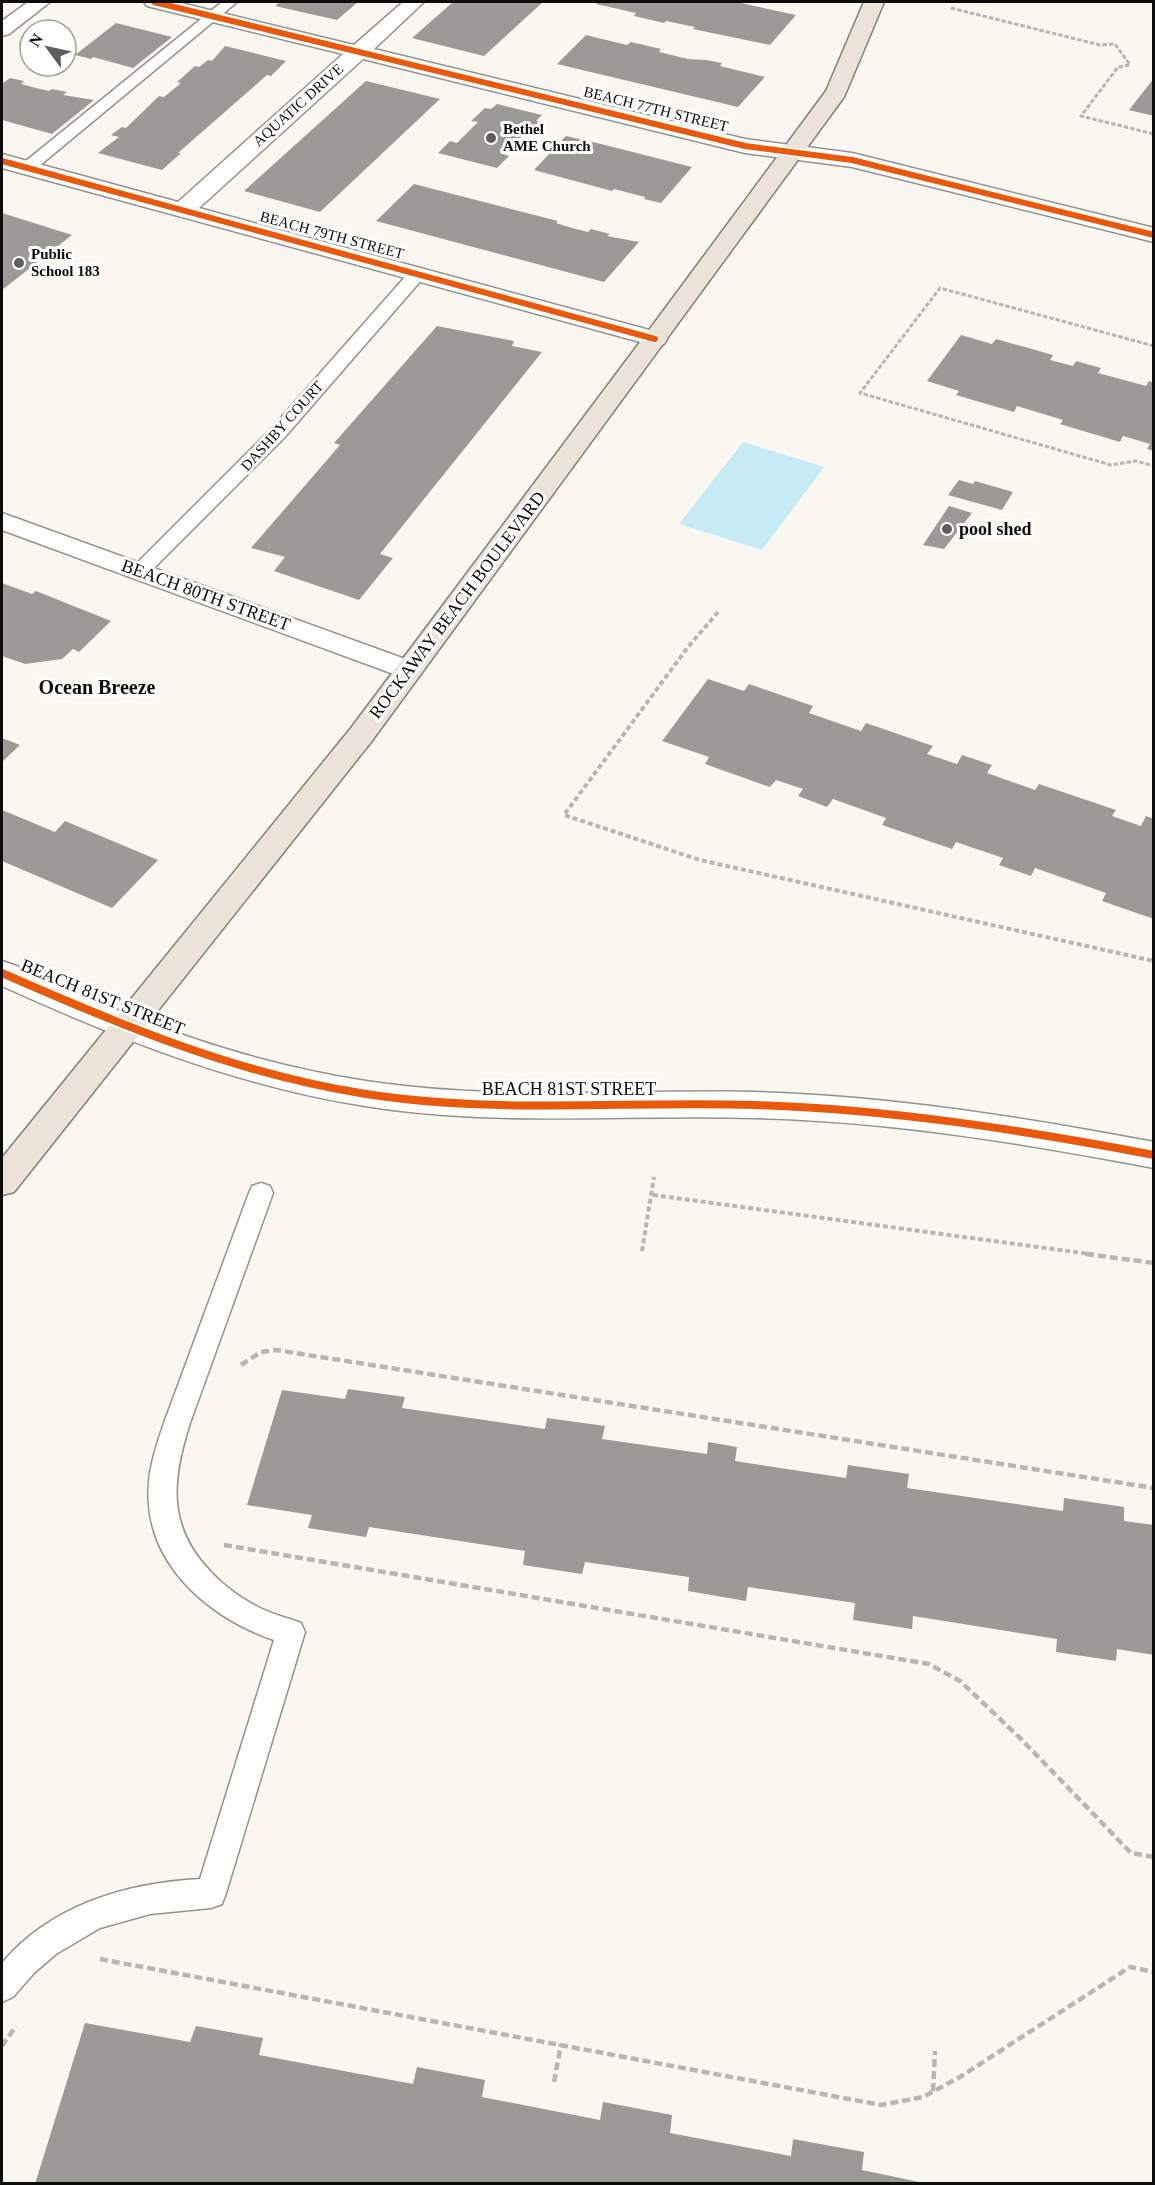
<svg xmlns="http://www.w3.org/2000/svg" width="1155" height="2185" viewBox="0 0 1155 2185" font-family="Georgia,serif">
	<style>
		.water { fill: #c7ebf4 }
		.building { fill: #9c9a96 }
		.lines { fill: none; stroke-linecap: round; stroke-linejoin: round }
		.lane-casing { stroke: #93928f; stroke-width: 3 }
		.street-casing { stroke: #93928f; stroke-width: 3 }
		.primary-casing { stroke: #807f7c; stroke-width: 3 }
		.path-far2 { stroke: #b7b6b5; stroke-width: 3; stroke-dasharray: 4.5 2; stroke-linecap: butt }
		.path-far1 { stroke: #b7b6b5; stroke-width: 4; stroke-dasharray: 5 3; stroke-linecap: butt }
		.path { stroke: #b7b6b5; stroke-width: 4.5; stroke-dasharray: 8 4; stroke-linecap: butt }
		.lane { fill: #fefefd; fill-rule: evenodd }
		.street { fill: #fefefd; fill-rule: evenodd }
		.primary { fill: #ebe3d8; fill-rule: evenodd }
		.cycleway-far1-casing { stroke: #fff; stroke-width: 9 }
		.cycleway-casing { stroke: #fff; stroke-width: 12 }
		.cycleway-far1 { stroke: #e8590c; stroke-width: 6 }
		.cycleway { stroke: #e8590c; stroke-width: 8 }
		.poi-dot { fill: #5f5e5c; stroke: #fff; stroke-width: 2 }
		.labels { text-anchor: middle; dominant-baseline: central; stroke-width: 6; stroke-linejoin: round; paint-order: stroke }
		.far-street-label { font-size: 15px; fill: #0c0c0c; stroke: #fff }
		.far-poi-label { font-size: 15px; font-weight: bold; fill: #0c0c0c; stroke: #fff; text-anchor: start }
		.poi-label { font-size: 18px; font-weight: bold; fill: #0c0c0c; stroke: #fff; text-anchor: start }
		.street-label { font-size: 18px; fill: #0c0c0c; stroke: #fff }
		.neighbourhood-label { font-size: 20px; font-weight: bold; fill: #0c0c0c; stroke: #fff }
	</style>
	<rect width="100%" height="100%" fill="#faf7f0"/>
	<polygon class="water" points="743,442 824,467 762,550 679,524"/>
	<g class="building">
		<polygon points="280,2 358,2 337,20 275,6"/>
		<polygon points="453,2 543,2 484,56 412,38"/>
		<polygon points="599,2 736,2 796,15 770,45 693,29 695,27 666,21 664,23 634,16 636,13 596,4"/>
		<polygon points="116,23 172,37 133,68 93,57 91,59 75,55"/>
		<polygon points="586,35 627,45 631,42 661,49 659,52 688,59 706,60 722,63 720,66 765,77 738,107 557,64"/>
		<polygon points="225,46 286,61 271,76 267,75 178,153 181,153 162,170 98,153 119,137 111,135 122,127 126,128 159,96 164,97 181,83 177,82 195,66 199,67 208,60 212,61"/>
		<polygon points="10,78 24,81 21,84 36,88 49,91 52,89 67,92 63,95 94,100 52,134 2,120 2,84"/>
		<polygon points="1154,78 1154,116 1129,110"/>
		<polygon points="366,81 440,99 320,212 244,191"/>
		<polygon points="497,104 542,115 536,121 543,122 530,135 524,134 503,154 509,156 497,168 438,153 450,141 457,143 478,122 471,121 485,108 491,109"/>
		<polygon points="566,136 597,143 692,167 661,203 644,199 645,197 614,189 612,191 534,170"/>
		<polygon points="414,184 558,221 556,223 572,228 588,232 591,229 610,234 607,236 639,242 604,282 376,221"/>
		<polygon points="2,213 72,235 2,290"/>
		<polygon points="437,326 514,341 512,346 542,352 380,554 393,558 359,600 274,571 285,557 251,548 340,445 334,443"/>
		<polygon points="961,335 992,344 996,339 1053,355 1050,360 1073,366 1076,361 1101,368 1098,373 1146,386 1149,381 1154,383 1154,451 1147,449 1150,444 1123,436 1120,442 1060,424 1063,420 1017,406 1014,412 956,395 959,391 927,381"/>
		<polygon points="959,480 973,484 975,481 1013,492 1002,510 948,495"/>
		<polygon points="949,506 972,513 944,549 923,545"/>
		<polygon points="2,583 32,594 36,591 111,621 79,652 73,649 62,659 25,664 2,656"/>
		<polygon points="708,679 744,691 749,684 813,706 809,713 861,731 866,723 933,746 927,754 957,764 962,755 992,765 987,773 1035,790 1039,784 1116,810 1112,816 1141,826 1146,816 1154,819 1154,919 1102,901 1106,893 1035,868 1031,876 999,865 1003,858 956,842 952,849 882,825 886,818 833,799 827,807 798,796 803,789 776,780 770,787 705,764 709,757 662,741"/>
		<polygon points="2,738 20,745 2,762"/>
		<polygon points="2,810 55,832 65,821 158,860 112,908 2,861"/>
		<polygon points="348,1389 405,1397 402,1408 545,1429 547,1418 605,1426 602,1439 707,1454 708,1442 737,1447 735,1461 846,1478 848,1465 909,1474 907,1488 1063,1511 1064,1498 1124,1507 1124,1521 1154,1525 1154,1655 1117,1649 1116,1661 1056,1652 1057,1639 913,1616 912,1629 853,1620 855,1603 748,1587 746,1601 688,1591 689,1577 585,1562 582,1574 523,1565 525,1551 369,1527 366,1537 308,1528 312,1515 247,1505 282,1390 345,1399"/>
		<polygon points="85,2023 190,2042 196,2026 263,2038 259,2055 413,2084 417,2067 485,2080 482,2097 600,2120 603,2102 672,2115 670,2133 791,2156 793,2139 864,2152 862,2170 929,2184 35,2184"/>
	</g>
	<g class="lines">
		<g class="lane-casing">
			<g id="lane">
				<polygon points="222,2 237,2 33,171 21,171 19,168 21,165"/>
				<polygon points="418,268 424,269 427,273 424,277 284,438 147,575 133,575 130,571 133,567 270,430 412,269"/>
				<path d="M261 1183 270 1186 273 1193 190 1423C172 1479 166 1526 211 1572 225 1587 243 1600 262 1609 275 1615 288 1618 301 1623L305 1632 226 1893 222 1904 211 1908 150 1914 100 1928 56 1954 34 1973 13 1997 2 2002V1963C51 1905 126 1883 200 1879L274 1640C215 1620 154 1572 149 1505 146 1476 155 1449 164 1423L249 1193 252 1186Z"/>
			</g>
		</g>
		<g class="street-casing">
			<g id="street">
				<polygon points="28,2 50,2 9,34 2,36 2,21"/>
				<polygon points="144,2 177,2 354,45 403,2 424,2 374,49 745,139 852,153 1154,228 1154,242 852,167 745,153 363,59 199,208 664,334 667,339 664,344 655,346 2,168 2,154 178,202 343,54 147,6"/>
				<polygon points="2,513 419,664 423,670 419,676 409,679 399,676 2,530"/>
				<path d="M2 961C43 974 82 996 122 1012 201 1044 281 1068 366 1081 495 1101 625 1089 755 1092 889 1096 1022 1117 1154 1142V1168C1022 1143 889 1121 755 1118 625 1114 495 1127 365 1106 237 1086 119 1039 2 986Z"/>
			</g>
		</g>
		<g class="primary-casing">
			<polygon id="primary" points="864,2 884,2 844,97 371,742 14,1192 2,1195 2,1158 351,728 661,314 826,91"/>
		</g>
		<g class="path-far2">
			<polyline points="951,8 1100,45 1115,44 1130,65 1118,67 1081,116 1154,134"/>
			<polyline points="1154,346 940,288 860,393 1111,465 1136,461 1154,466"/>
		</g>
		<g class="path-far1">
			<polyline points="718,612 688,647 564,815 700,860 1154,961"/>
			<polyline points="653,1195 1097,1255"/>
			<polyline points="642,1251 654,1177"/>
		</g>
		<g class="path">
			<polyline points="1086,1254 1154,1263"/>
			<polyline points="241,1365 261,1352 276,1350 1154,1488"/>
			<polyline points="224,1545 929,1664 960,1681 1021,1739 1131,1853 1154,1857"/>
			<polyline points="100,1959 881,2105 923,2097 960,2077 1130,1967 1154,1972"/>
			<polyline points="2,2046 16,2026"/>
			<polyline points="554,2082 561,2044"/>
			<polyline points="933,2091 935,2051"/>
		</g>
		<use href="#lane" class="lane"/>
		<use href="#street" class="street"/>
		<use href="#primary" class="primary"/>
		<g class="cycleway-far1-casing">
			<g id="cycleway-far1">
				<polyline points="154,2 745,146 852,160 1154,235"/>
				<polyline points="2,161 655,339"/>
			</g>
		</g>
		<g class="cycleway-casing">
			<path id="cycleway" d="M2 973C120 1025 237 1074 366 1094 495 1114 625 1101 755 1105 890 1109 1022 1130 1154 1155"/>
		</g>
		<use href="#cycleway-far1" class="cycleway-far1"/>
		<use href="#cycleway" class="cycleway"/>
	</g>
	<g class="poi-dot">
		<circle cx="491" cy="138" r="6"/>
		<circle cx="19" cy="263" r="6"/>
		<circle cx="947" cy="529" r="6"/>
	</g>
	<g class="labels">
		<g class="far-street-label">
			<text transform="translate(298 105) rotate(-42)">AQUATIC DRIVE</text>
			<text transform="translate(656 109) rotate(14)">BEACH 77TH STREET</text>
			<text transform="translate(332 235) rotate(15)">BEACH 79TH STREET</text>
			<text transform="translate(282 426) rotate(-48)">DASHBY COURT</text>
		</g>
		<g class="far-poi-label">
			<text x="503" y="129">Bethel<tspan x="503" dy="17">AME Church</tspan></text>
			<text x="31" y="254">Public<tspan x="31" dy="17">School 183</tspan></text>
		</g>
		<g class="poi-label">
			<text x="959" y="529">pool shed</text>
		</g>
		<g class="street-label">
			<text transform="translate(206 595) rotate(20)">BEACH 80TH STREET</text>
			<text transform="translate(457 605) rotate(-53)">ROCKAWAY BEACH BOULEVARD</text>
			<text transform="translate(103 997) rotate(22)">BEACH 81ST STREET</text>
			<text x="569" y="1089">BEACH 81ST STREET</text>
		</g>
		<g class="neighbourhood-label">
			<text x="97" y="687">Ocean Breeze</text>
		</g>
	</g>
	<rect width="1155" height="2185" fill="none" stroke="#0c0c0c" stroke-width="6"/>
	<g transform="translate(48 48) rotate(303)"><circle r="28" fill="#ffffff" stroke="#9e9e9e" stroke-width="1.5"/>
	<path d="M0-4.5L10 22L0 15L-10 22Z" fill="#5f5e5c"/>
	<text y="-9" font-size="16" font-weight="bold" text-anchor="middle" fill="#0c0c0c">N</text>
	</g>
</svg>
